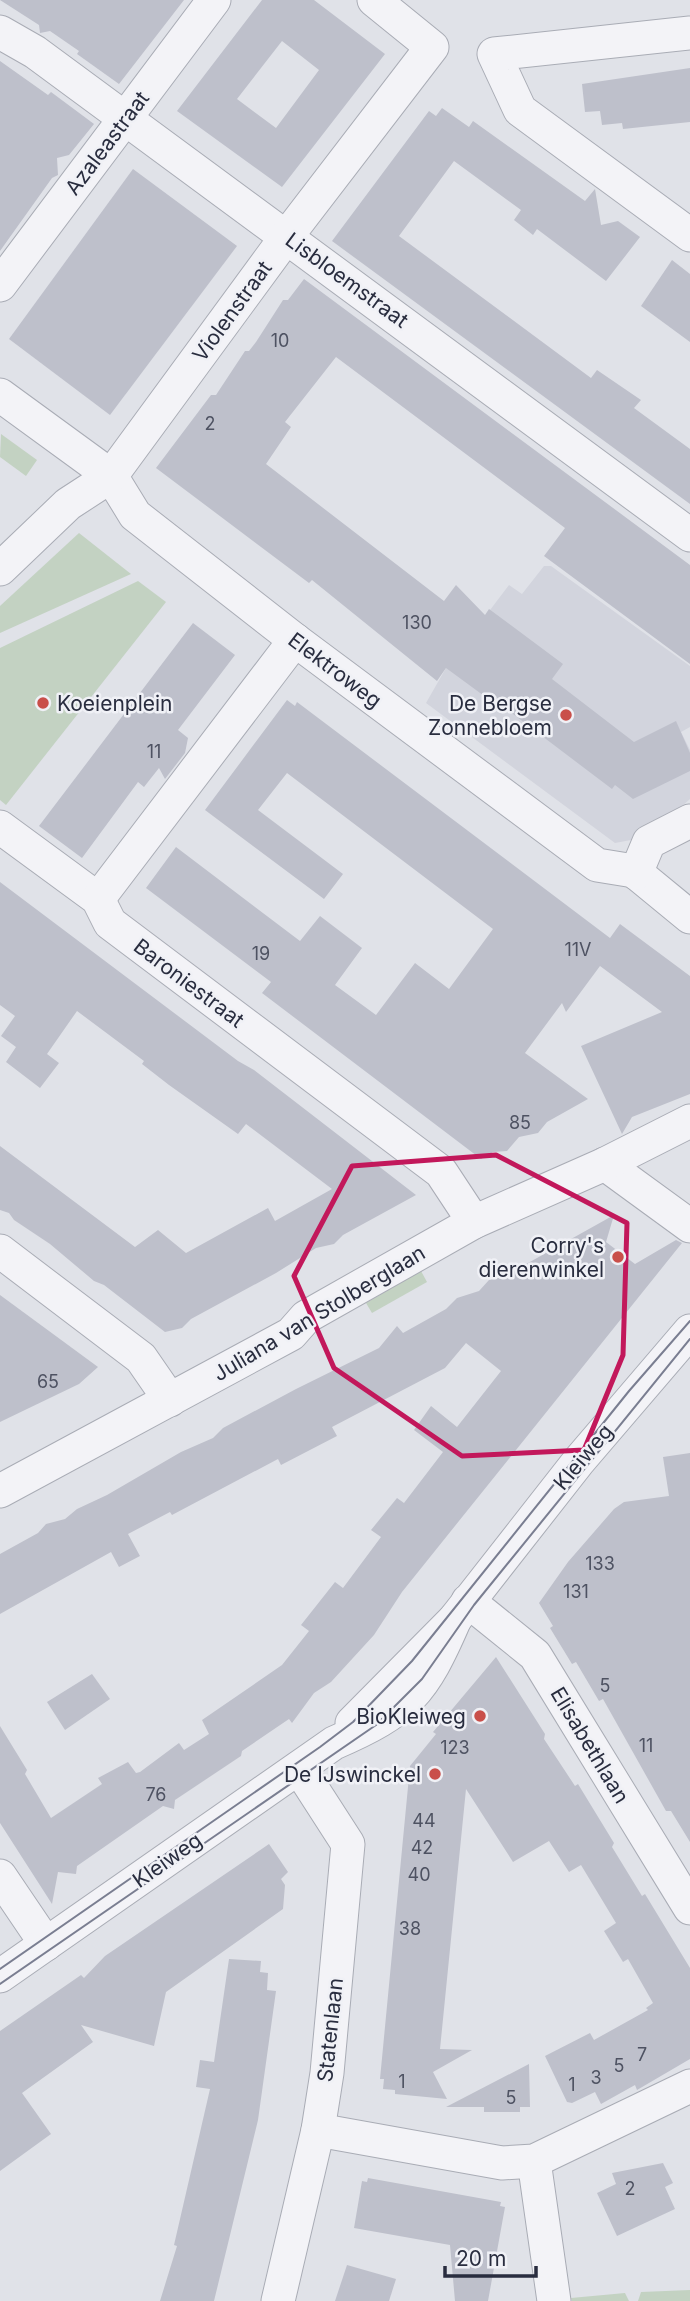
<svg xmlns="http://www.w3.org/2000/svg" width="690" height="2301" viewBox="0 0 690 2301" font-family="Inter,sans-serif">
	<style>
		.built { fill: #d2d4dd }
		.green { fill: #c3d2c2 }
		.building { fill: #bec0cb; fill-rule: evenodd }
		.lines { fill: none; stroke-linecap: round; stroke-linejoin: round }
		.minor-casing { stroke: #a9acb5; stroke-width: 35 }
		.minor { stroke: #f3f3f7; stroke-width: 33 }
		.tram { stroke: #7a7e91; stroke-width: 2 }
		.marked { fill: none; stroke: #c2185b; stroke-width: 5; stroke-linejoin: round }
		.poi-dot { fill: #c94f4a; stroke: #f0f1f6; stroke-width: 2.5 }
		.labels { text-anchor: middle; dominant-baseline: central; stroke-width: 5; stroke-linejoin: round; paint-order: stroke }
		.number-label { font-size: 18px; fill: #4e5262 }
		.street-label { font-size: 21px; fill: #292d3f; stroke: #f0f1f6 }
		.poi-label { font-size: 21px; fill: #292d3f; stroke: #f0f1f6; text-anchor: end }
	</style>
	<rect width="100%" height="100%" fill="#e0e2e8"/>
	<polygon class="built" points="544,566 551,566 690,666 690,727 681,732 690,750 690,799 663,823 631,840 615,843 426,703 446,668 509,585 522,594"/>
	<g class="green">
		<polygon points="1,434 37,460 26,476 0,457"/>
		<polygon points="79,533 131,574 0,633 0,606"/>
		<polygon points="138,581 166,602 6,805 0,800 0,648"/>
		<polygon points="421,1271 427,1282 372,1313 366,1303"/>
		<polygon points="690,2290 690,2301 638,2301 641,2292"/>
		<polygon points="625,2293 629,2301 572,2301 571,2298"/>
	</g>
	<g class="building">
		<polygon points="0,0 184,0 119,84 77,54 79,51 50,31 40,33 39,25"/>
		<path d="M262 0H314L385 54 282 187 177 111ZM282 41 319 70 276 128 237 99Z"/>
		<polygon points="0,61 48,95 51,92 94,124 69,155 57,158 58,175 52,178 0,251"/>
		<polygon points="690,68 690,122 623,129 622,123 602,125 600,111 585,112 582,84"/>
		<polygon points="442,108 469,127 473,121 585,201 595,189 601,225 618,221 640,237 606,281 537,229 533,235 514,220 521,210 454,161 399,236 591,378 597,370 641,400 634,408 690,449 690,504 332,241 429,111 436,116"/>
		<polygon points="133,169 237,246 110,415 9,339"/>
		<polygon points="672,260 690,274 690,342 641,306"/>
		<polygon points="304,279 690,565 690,664 544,556 565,528 336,357 285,422 291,427 266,464 444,601 456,585 485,615 489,609 563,664 552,679 634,742 676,721 690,753 690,771 633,799 615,785 612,789 493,699 491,701 446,668 437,681 312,580 309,583 156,468 211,395 216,395 245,351 249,351 256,342 283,300 288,300"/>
		<polygon points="193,623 235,655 178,730 188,738 185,753 165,779 159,768 144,787 138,782 82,858 39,826"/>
		<polygon points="287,700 295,706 297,702 610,938 620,924 690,976 690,1094 632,1117 622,1134 581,1046 662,1012 600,966 566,1012 562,1003 525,1053 588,1099 547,1122 538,1133 519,1137 507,1151 493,1152 481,1159 262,993 271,982 146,888 176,847 300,941 320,916 362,948 335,985 376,1015 415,963 449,989 493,929 287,773 258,810 343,874 324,899 205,810"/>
		<polygon points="0,882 238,1061 254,1070 416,1195 343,1235 334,1244 316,1248 276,1273 191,1319 182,1328 165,1332 104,1285 94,1281 50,1244 14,1220 9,1213 0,1210 0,1146 135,1247 158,1230 186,1253 268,1208 275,1221 332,1189 246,1124 238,1134 169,1085 142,1064 144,1061 77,1011 47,1054 59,1063 40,1088 6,1062 16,1047 1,1036 15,1016 0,1005"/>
		<polygon points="614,1215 606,1242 635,1264 676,1240 682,1243 402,1592 374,1635 331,1682 314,1693 292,1723 289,1719 242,1751 241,1756 175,1800 174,1809 163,1806 77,1866 76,1874 58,1872 52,1904 0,1823 0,1726 27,1770 25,1774 51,1818 102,1784 98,1778 128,1762 136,1773 140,1772 179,1743 184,1750 209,1734 202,1720 282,1665 309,1631 301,1625 335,1582 343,1588 381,1537 371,1530 397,1498 404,1503 443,1452 414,1430 431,1406 457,1427 501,1371 466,1343 445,1368 332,1427 337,1436 281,1465 278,1459 172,1515 170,1512 128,1534 140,1556 119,1567 111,1552 0,1614 0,1554 38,1533 46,1524 65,1519 77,1509 107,1495 181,1452 213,1438 223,1428 296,1389 379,1348 397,1326 403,1333 446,1309 457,1298 479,1291 489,1280 503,1277"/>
		<polygon points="0,1295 98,1367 79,1384 0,1422"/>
		<polygon points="690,1453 690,1842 671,1811 666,1811 603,1699 599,1701 576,1662 572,1664 550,1628 553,1626 539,1603 568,1562 614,1509 624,1502 669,1496 663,1457"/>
		<polygon points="496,1657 545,1734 544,1739 575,1786 578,1784 614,1843 612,1847 642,1896 645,1894 690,1968 690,2059 637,2090 635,2085 601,2104 595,2092 572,2103 567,2102 545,2056 590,2033 594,2040 648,2010 646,2008 653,2003 628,1959 623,1962 604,1931 616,1923 581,1865 569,1872 549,1841 513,1862 466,1789 440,2049 472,2050 433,2072 447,2099 395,2094 395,2090 383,2089 384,2079 380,2079 410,1766 436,1734 433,1732"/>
		<polygon points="92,1674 110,1699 65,1730 47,1702"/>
		<polygon points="269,1844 288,1872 281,1879 285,1885 283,1909 166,1992 154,2046 81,2025 93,2042 22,2093 51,2134 0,2171 0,2031 81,1975 84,1978 105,1956"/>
		<polygon points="229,1959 261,1961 260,1972 268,1973 267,1990 276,1991 258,2120 214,2301 160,2301 177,2246 174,2245 210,2089 196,2087 200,2060 214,2062"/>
		<polygon points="529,2064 530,2107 520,2107 520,2112 484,2112 484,2107 446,2107"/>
		<polygon points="663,2163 673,2183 665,2187 675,2209 617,2236 597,2193 616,2184 612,2173"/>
		<polygon points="368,2178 501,2202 500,2206 505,2207 488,2301 455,2301 450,2245 354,2228 362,2181 367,2182"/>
		<polygon points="347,2265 396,2279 389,2301 335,2301"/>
	</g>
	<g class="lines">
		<g class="minor-casing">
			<g id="minor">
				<polyline points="0,32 35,52 690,535"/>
				<polyline points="690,33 494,54 520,110 690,235"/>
				<polyline points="0,285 214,0"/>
				<polyline points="0,395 111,476 135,515 295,640 597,865 634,871 690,917"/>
				<polyline points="0,569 68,504 111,476 287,236 432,47 374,0"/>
				<polyline points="0,827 98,899 110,923 441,1172 474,1222"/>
				<polyline points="636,873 649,842 690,821"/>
				<polyline points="98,899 295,640"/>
				<polyline points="605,1164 690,1226"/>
				<polyline points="0,1251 141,1358 170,1400"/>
				<polyline points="0,1491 291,1334 306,1317 474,1222 605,1164 690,1121"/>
				<polyline points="468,1601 535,1655 690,1908"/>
				<polyline points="352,1723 455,1619 578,1462 690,1331"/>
				<polyline points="0,1876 46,1944"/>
				<path d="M0 1976 334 1743C408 1711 423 1693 455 1619"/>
				<polyline points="318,2130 502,2163 534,2161 690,2086"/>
				<polyline points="534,2161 554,2301"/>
				<polyline points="278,2301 318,2130 327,2073 348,1844 299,1768"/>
			</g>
		</g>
		<use href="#minor" class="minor"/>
		<g class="tram">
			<polyline points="0,1969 320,1747 353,1722 412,1661 629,1391 690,1321"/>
			<polyline points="0,1984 376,1725 422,1679 474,1605 690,1339"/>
		</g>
	</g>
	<path class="marked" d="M496 1155 627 1223 623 1355 584 1450 462 1456 334 1368 294 1276 352 1166Z"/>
	<g class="poi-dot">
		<circle cx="43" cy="703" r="7"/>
		<circle cx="566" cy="715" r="7"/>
		<circle cx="618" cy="1257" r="7"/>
		<circle cx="480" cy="1716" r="7"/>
		<circle cx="435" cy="1774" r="7"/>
	</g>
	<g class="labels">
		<g class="number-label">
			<text x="280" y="340">10</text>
			<text x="210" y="423">2</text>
			<text x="417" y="622">130</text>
			<text x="154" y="751">11</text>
			<text x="578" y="949">11V</text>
			<text x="261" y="953">19</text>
			<text x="520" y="1122">85</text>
			<text x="48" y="1381">65</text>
			<text x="600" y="1563">133</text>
			<text x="576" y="1591">131</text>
			<text x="605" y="1685">5</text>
			<text x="646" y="1745">11</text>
			<text x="455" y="1747">123</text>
			<text x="156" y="1794">76</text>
			<text x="424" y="1820">44</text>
			<text x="422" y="1847">42</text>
			<text x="419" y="1874">40</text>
			<text x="410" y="1928">38</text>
			<text x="642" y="2054">7</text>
			<text x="619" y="2065">5</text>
			<text x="596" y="2077">3</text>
			<text x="402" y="2081">1</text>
			<text x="572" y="2084">1</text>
			<text x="511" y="2097">5</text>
			<text x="630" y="2188">2</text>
		</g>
		<g class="street-label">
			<text transform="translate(107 143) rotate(-53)">Azaleastraat</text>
			<text transform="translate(347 280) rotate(36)">Lisbloemstraat</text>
			<text transform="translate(232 311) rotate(-54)">Violenstraat</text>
			<text transform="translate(335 670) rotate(37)">Elektroweg</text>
			<text transform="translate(189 983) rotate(37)">Baroniestraat</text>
			<text transform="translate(319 1313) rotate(-31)">Juliana van Stolberglaan</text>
			<text transform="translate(583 1457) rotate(-50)">Kleiweg</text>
			<text transform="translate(590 1745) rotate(59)">Elisabethlaan</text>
			<text transform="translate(167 1860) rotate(-35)">Kleiweg</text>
			<text transform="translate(330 2030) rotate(-84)">Statenlaan</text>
		</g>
		<g class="poi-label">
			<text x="57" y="703" text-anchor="start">Koeienplein</text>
			<text x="552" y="703">De Bergse<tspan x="552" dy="24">Zonnebloem</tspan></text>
			<text x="604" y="1245">Corry's<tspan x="604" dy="24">dierenwinkel</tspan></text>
			<text x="466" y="1716">BioKleiweg</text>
			<text x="421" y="1774">De IJswinckel</text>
		</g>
	</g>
	<path d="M445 2266v10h91v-10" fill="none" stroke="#292d3f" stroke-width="3.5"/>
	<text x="456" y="2266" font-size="21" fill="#292d3f" stroke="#f0f1f6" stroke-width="5" paint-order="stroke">20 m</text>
</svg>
